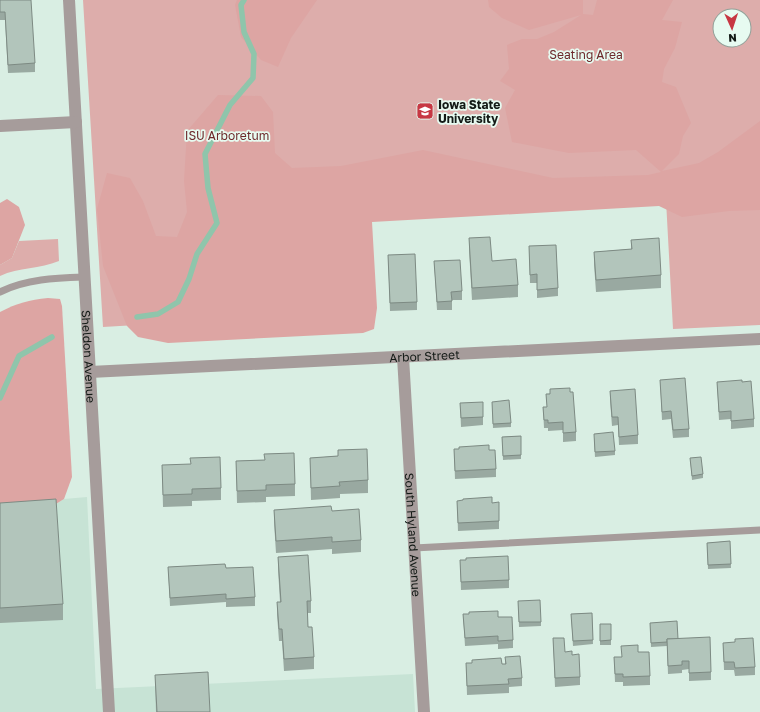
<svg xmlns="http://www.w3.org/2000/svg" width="760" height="712" viewBox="0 0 760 712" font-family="'Golos Text',sans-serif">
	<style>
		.built { fill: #c7e3d5 }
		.green { fill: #ddadab; fill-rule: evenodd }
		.forest { fill: #dda5a3 }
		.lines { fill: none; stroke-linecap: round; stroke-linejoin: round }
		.stream { stroke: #8fc5ab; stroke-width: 5.5 }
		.lane { stroke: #a69c9b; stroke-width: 7 }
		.street { stroke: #a69c9b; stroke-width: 12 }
		.wall { fill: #99a9a1 }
		.building { fill: #b2c5bb; stroke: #7d8a83 }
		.labels { text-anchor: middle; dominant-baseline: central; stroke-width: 3.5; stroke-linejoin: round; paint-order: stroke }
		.park-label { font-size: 12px; fill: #6d292b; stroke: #e7fbf1 }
		.poi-label { font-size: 12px; font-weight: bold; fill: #131a16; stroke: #e7fbf1; text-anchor: start }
		.street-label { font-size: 12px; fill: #131a16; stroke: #e7fbf1 }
	</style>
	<rect width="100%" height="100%" fill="#d9eee3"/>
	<polygon class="built" points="87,497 96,689 413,674 415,712 0,712 0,511 51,507 64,499"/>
	<g class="green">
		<path d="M83 0H760V325L673 329 665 182 369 196 221 320 103 327ZM720 16H744V40H720Z"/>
		<path d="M58 239 59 261C40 269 19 267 0 276V265L12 258 19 241Z"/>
	</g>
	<g class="forest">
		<polygon points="237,0 317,0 291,38 278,67 261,60 241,37 235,5"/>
		<polygon points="488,0 583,0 583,14 593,15 597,0 673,0 662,20 682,22 675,48 664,69 662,82 676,87 691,123 683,136 679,154 662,171 699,163 718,152 760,121 760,210 729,211 682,217 659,206 372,222 377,308 374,329 363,333 168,343 138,337 127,326 103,266 97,209 107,173 130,178 143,201 156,236 177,237 187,212 184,181 187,131 218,95 261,96 273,112 275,153 292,168 341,166 423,150 553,178 648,175 661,172 636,150 569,153 512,142 505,108 515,90 500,81 509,69 507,45 522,39 537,39 554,32 581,15 529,30 502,18 489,7"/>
		<polygon points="7,199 19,207 25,225 12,258 0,265 0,203"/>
		<path d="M48 298 60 299 62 306 72 477 64 499 51 507 0 511V312C17 303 29 300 48 298Z"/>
	</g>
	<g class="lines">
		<g class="stream">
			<polyline points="137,317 158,314 178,302 189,279 197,254 217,223 208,188 205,154 230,105 253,78 254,54 244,32 241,5 244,0"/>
			<polyline points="0,398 19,356 52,337"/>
		</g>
		<g class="lane">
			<path d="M0 292C26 279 56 278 84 277"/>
			<polyline points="414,548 760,530"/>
		</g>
		<g class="street">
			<path id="s1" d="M69 0 109 712"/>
			<polyline points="0,126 76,122"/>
			<path id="s2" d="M403 357 424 712"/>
			<path id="s3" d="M90 372 760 339"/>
		</g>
	</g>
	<g class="wall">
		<polygon points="0,0 35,63 35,72 8,73 5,20 0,20"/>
		<polygon points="469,238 492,261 518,285 518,297 472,300 469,250"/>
		<polygon points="631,240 661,275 661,288 596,292 594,264 594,252 631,249"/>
		<polygon points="529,246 558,288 558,296 537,298 537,283 530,283"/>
		<polygon points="388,255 417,302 417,310 390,311"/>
		<polygon points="434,261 462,291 462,300 452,300 452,310 437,310"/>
		<polygon points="660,380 689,429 689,437 673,438 671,419 662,420"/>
		<polygon points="717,382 742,382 754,419 754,427 731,429 731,419 719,420"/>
		<polygon points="610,391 638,435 638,444 619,445 618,425 612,426 610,400"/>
		<polygon points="570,392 576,432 576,441 563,442 563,430 548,431 548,428 544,428 543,407 547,407 546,394"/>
		<polygon points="492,402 511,423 511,427 493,428"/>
		<polygon points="460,403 483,417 483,425 461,427"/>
		<polygon points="521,436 521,459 503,460 502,437"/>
		<polygon points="594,438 615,451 615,455 595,457"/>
		<polygon points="454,449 489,450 496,469 496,477 455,479"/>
		<polygon points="338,450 368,480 368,493 340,494 340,498 311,500 310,458 338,456"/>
		<polygon points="690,458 703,474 703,478 692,480"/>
		<polygon points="265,460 295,484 295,496 266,497 266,502 237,503 236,461"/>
		<polygon points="162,465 221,488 221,500 192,501 192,506 163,507"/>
		<polygon points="457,501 492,503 499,521 499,529 458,531"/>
		<polygon points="0,503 63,604 63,620 0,623"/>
		<polygon points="274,510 332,511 361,540 361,552 332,554 332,549 276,553 274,522"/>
		<polygon points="730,541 731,568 708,569 707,543"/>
		<polygon points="278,557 311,601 311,613 307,613 308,627 314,657 314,669 284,671 282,641 279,641 277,614 277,602 280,602 278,569"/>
		<polygon points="460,560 509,580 509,588 461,590"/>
		<polygon points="168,567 226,568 255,597 255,606 226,607 226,602 170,606"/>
		<polygon points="518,601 541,622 541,626 519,627"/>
		<polygon points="592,613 593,644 573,646 571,614"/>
		<polygon points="463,614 498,617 513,640 513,648 498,649 498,644 465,646"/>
		<polygon points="650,623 678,639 711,672 711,680 689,681 689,669 682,670 682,673 668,674 667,646 651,647"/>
		<rect x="600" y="624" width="11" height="21"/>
		<polygon points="553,638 565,652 572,655 580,677 580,685 555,687"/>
		<polygon points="723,643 755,667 755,675 735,676 734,670 724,670"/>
		<polygon points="638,652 650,676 650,685 623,686 623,682 615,682 614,657 621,657"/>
		<polygon points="505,657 522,678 522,686 509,687 509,693 467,695 466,663 505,664"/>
		<polygon points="155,675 210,712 156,712"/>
	</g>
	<g class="building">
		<polygon points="0,0 31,0 35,63 8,65 5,12 0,12"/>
		<polygon points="490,237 492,261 516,259 518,285 472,288 469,238"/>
		<polygon points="659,238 661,275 596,280 594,252 632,249 631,240"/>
		<polygon points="556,245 558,288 537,290 537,274 530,275 529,246"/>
		<polygon points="415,254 417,302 390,303 388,255"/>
		<polygon points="460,260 462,291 451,292 452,301 437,302 434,261"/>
		<polygon points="685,378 689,429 673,430 671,411 662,412 660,380"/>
		<polygon points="742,380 742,382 751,381 754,419 731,421 731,411 719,412 717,382"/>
		<polygon points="570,388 570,392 573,392 576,432 563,433 563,422 548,423 548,420 544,420 543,407 547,407 546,394 550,394 550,389"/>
		<polygon points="635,389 638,435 619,437 618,417 612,417 610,391"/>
		<polygon points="509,400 511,423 493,424 492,402"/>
		<polygon points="483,402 483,417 461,418 460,403"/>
		<polygon points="613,432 615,451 595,452 594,434"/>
		<polygon points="521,436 521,455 503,456 502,437"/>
		<polygon points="489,445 489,450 495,450 496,469 455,471 454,449 459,449 459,447"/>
		<polygon points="367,449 368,480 339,482 340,486 311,488 310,458 338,456 338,450"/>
		<polygon points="294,453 295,484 266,485 266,490 237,491 236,461 265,460 264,454"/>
		<polygon points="220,457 221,488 192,489 192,494 163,495 162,465 191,464 190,458"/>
		<polygon points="701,457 703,474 692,476 690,458"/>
		<polygon points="492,497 492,503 499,502 499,521 458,523 457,501 463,500 463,499"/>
		<polygon points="56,499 63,604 0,608 0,503"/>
		<polygon points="331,506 332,511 359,509 361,540 332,542 332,537 276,541 274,510"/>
		<polygon points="730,541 731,564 708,565 707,543"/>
		<polygon points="308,555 311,601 307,601 308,627 312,627 314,657 284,659 282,629 279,629 277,602 281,602 278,557"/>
		<polygon points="508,556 509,580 461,582 460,560 466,560 466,558"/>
		<polygon points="225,564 226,568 253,567 255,597 226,599 226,594 170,598 168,567"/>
		<polygon points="540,600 541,622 519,622 518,601"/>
		<polygon points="498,611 498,617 512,617 513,640 498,641 498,636 465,638 463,614 469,614 469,612"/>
		<polygon points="592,613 593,640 573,641 571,614"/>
		<polygon points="677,621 678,639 667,639 667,642 651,643 650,623"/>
		<polygon points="600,624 611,624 611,640 600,641"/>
		<polygon points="710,637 711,672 689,673 689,661 682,661 682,665 668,666 667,639"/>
		<polygon points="553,638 564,638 565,652 572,651 572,655 579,654 580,677 555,678"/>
		<polygon points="753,638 755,667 735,668 734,662 724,662 723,643 735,642 735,639"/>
		<polygon points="638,645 638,652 649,652 650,676 623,677 623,674 615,674 614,657 622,657 621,646"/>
		<polygon points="520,656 522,678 508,679 509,684 467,686 466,663 472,663 472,660 501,658 502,664 506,664 505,657"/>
		<polygon points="208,672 210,712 157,712 155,675"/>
	</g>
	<defs>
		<g id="university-square" transform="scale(0.9)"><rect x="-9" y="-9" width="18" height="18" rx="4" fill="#c73743" stroke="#e7fbf1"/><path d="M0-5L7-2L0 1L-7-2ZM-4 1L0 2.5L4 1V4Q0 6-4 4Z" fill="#fff"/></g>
	</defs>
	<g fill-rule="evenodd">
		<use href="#university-square" x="425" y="111"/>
	</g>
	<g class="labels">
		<g class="park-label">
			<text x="586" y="54">Seating Area</text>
			<text x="227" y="135">ISU Arboretum</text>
		</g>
		<g class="poi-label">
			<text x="438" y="104">Iowa State<tspan x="438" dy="14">University</tspan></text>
		</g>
		<g class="street-label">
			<text stroke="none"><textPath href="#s1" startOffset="357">Sheldon Avenue</textPath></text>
			<text stroke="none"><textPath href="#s3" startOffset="335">Arbor Street</textPath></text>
			<text stroke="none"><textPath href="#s2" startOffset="178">South Hyland Avenue</textPath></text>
		</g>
	</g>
	<g transform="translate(732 28) rotate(177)"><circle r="19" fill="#e7fbf1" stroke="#92a199"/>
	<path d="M0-3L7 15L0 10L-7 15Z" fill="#c73743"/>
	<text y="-6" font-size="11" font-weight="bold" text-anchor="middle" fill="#131a16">N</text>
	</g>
</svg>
